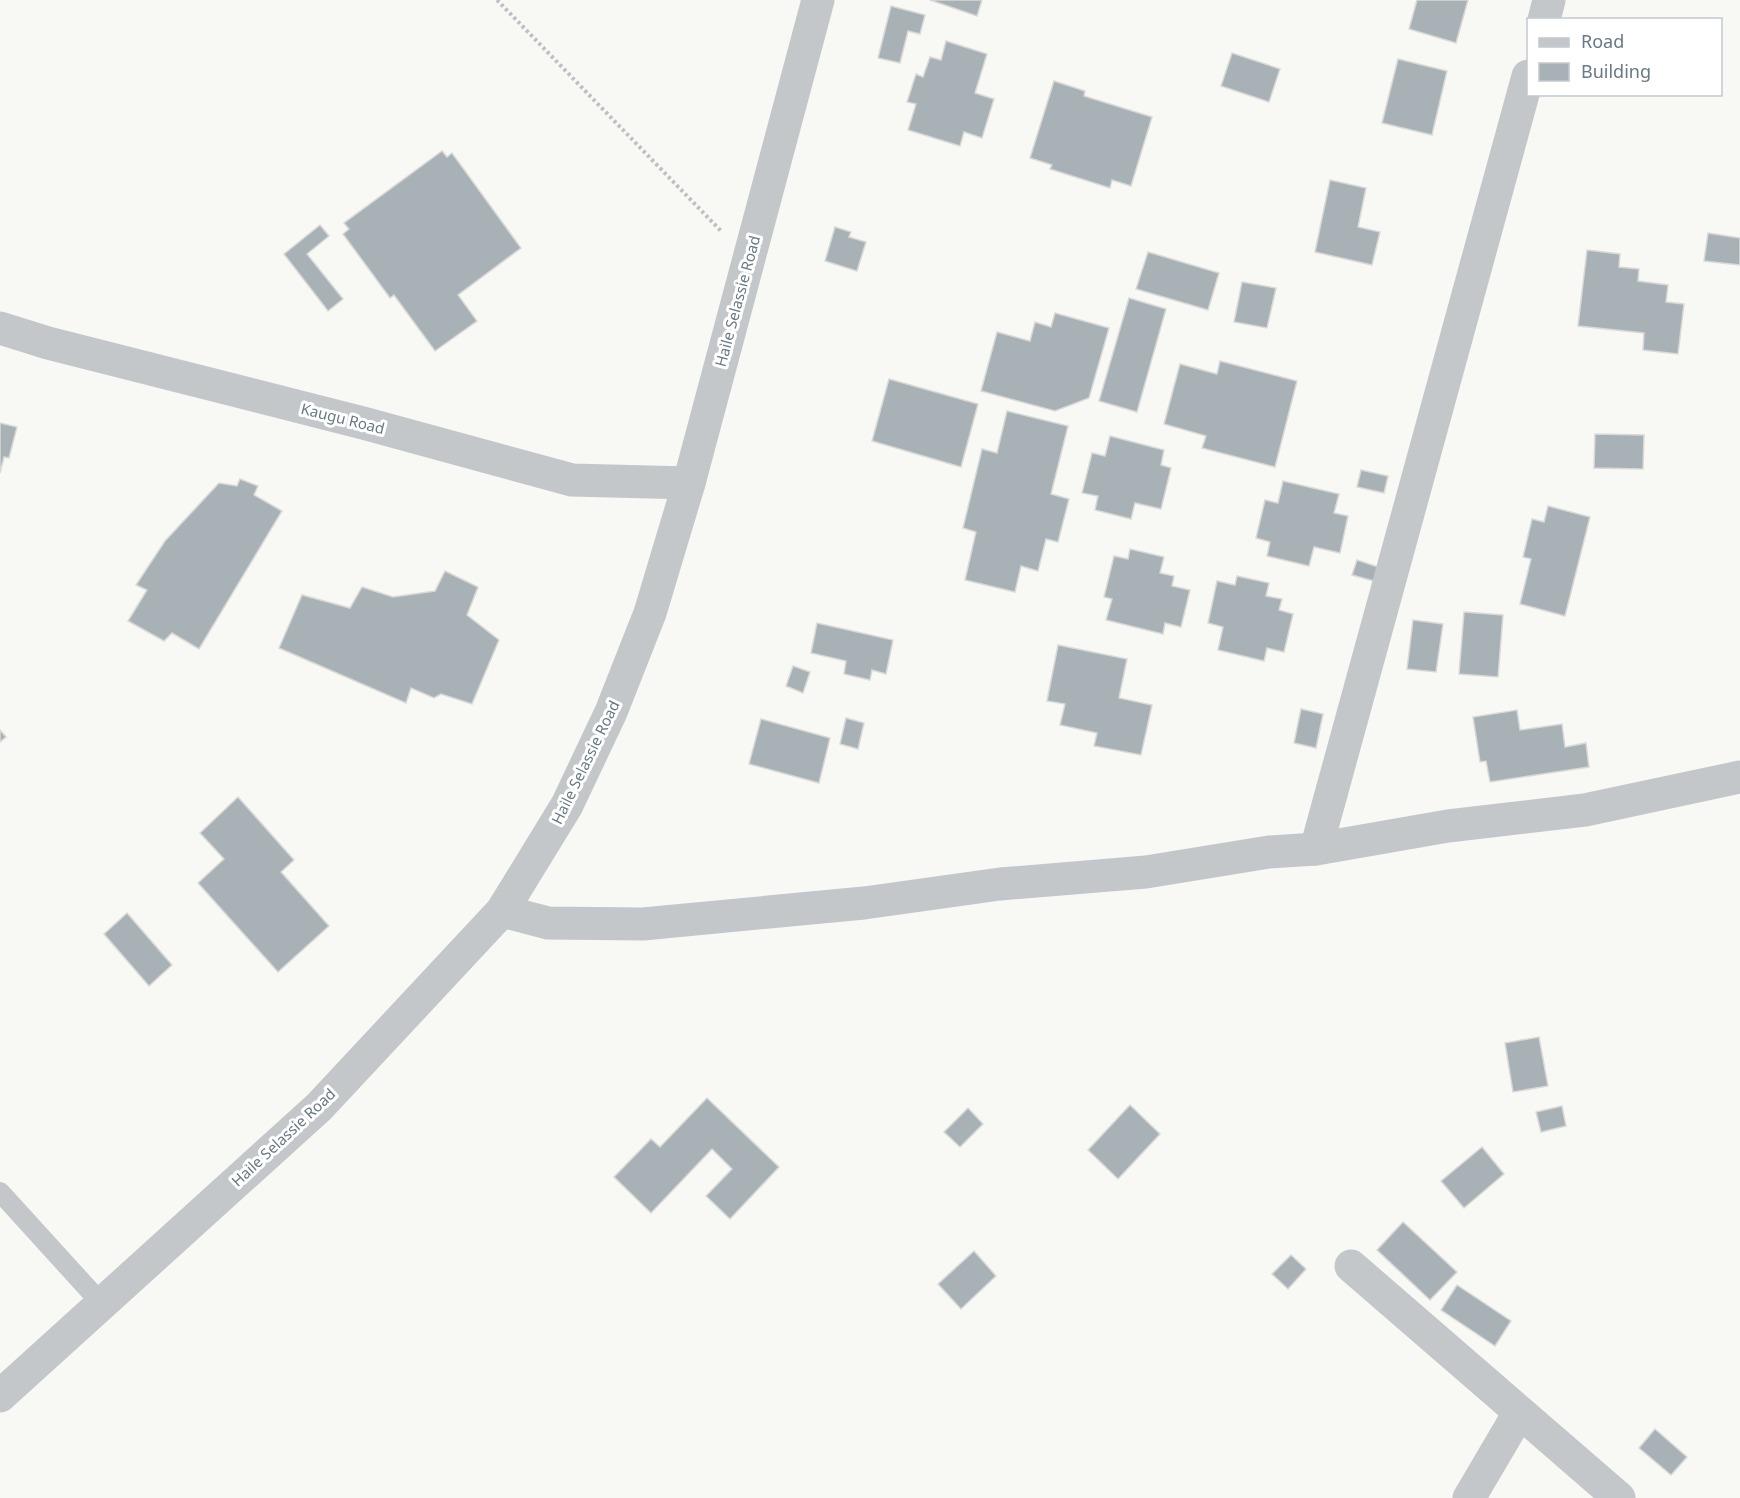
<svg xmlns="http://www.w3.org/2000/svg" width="1740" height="1498" viewBox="0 0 1740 1498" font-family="'Noto Sans',sans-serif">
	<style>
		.building { fill: #a8b1b6; stroke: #d9d9d7; stroke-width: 1.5 }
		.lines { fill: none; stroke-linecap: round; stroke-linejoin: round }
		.path { stroke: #bdc0c2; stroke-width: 4; stroke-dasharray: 3 3; stroke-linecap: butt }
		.service { stroke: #c3c7ca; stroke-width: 20 }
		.minor { stroke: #c3c7ca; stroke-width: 33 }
		.tertiary { stroke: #c3c7ca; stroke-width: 33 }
		.labels { text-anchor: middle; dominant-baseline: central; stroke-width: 6; stroke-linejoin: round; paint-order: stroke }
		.street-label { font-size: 15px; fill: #677986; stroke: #fff }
	</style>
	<rect width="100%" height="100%" fill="#f8f8f5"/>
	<g class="building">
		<polygon points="930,0 982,0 977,16"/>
		<polygon points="1417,0 1468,0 1456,43 1409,29"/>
		<polygon points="891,6 925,15 920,34 908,31 900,63 878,58"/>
		<polygon points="946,41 987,54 975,93 994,99 982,138 964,132 960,146 908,130 916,104 907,102 916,74 923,77 930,57 941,60"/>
		<polygon points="1232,53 1280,69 1269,102 1221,86"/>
		<polygon points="1398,59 1447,71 1432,135 1382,123"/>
		<polygon points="1054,81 1085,91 1084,96 1152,117 1131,186 1112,180 1110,188 1050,169 1052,165 1030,158"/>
		<polygon points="442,151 447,157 452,153 521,248 458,295 477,321 435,351 394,295 390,298 343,234 349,229 344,223"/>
		<polygon points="1330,180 1366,188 1358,227 1380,232 1372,265 1315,252"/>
		<polygon points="320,225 329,236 307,254 343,299 328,311 284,254"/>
		<polygon points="835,227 851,232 849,237 866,242 857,271 825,261"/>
		<polygon points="1708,233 1740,238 1740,265 1704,261"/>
		<polygon points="1587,250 1620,254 1619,267 1639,269 1638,281 1668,285 1666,302 1684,304 1678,354 1643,350 1644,333 1578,326"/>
		<polygon points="1148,252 1219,273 1208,310 1136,289"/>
		<polygon points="1242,282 1276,288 1267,328 1234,322"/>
		<polygon points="1129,298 1166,309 1137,412 1099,401"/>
		<polygon points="1055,313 1109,328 1089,398 1055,411 981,391 997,332 1030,341 1035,322 1051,327"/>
		<polygon points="1220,361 1297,381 1275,467 1202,448 1206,436 1164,424 1180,364 1217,374"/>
		<polygon points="889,379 978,404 961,467 872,441"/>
		<polygon points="1007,411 1068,426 1051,494 1069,499 1058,542 1046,539 1038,571 1021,566 1015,592 965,580 976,532 963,528 982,449 997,453"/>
		<polygon points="0,423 17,427 9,458 4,457 0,473"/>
		<polygon points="1595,434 1644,435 1643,469 1594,468"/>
		<polygon points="1110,436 1164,450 1161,465 1171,468 1161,509 1135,503 1131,519 1095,510 1098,496 1082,493 1092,453 1105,456"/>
		<polygon points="1361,470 1388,476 1384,493 1357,487"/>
		<polygon points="240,479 258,486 254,495 282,511 199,649 172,633 164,641 128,621 147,590 136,585 165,541 219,483 237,486"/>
		<polygon points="1283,481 1339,494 1334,513 1348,516 1340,553 1314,547 1309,566 1267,556 1270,542 1256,538 1265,500 1278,503"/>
		<polygon points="1548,506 1590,517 1565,616 1520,604 1531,559 1523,557 1532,519 1544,522"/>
		<polygon points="1130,549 1164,557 1160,573 1174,576 1172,586 1190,590 1181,627 1165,623 1163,634 1106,620 1112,599 1104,597 1114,556 1128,559"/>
		<polygon points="1357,560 1378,567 1374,581 1352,575"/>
		<polygon points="445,571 478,587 467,615 499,640 472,704 441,694 434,698 411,688 406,703 279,648 302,595 350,608 362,587 393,597 435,591"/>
		<polygon points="1237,576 1269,583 1266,596 1282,599 1279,610 1293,614 1284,652 1267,648 1264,661 1218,650 1223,627 1208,623 1217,581 1235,585"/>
		<polygon points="1464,612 1503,615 1498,677 1459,674"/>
		<polygon points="1413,620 1443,624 1436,672 1407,669"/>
		<polygon points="817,623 893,640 886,674 872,670 870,680 844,674 846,661 811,653"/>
		<polygon points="1058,645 1127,659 1119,698 1152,705 1141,755 1094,746 1097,733 1060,725 1065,704 1047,701"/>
		<polygon points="793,666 810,672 803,693 786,686"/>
		<polygon points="1301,709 1323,714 1316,748 1294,743"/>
		<polygon points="1517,710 1520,730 1562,724 1565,747 1586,743 1589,767 1490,782 1486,761 1480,762 1473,717"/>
		<polygon points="846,718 864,723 858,749 840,744"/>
		<polygon points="761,719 830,738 819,783 749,764"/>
		<polygon points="0,730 6,737 0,742"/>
		<polygon points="238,797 294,860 281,872 329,926 278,972 198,883 224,859 200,833"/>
		<polygon points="127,913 172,965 149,986 104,934"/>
		<polygon points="1539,1037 1548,1086 1513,1092 1505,1043"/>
		<polygon points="707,1098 779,1167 730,1219 706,1196 732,1169 712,1149 651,1213 614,1177 651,1139 660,1147"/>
		<polygon points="1130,1105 1160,1134 1118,1179 1088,1150"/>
		<polygon points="1562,1106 1566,1126 1541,1132 1536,1112"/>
		<polygon points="968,1108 983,1124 960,1147 944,1132"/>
		<polygon points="1482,1147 1504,1174 1464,1208 1441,1181"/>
		<polygon points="1403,1222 1457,1272 1430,1300 1377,1250"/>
		<polygon points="974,1251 996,1276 961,1309 938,1284"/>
		<polygon points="1291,1255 1306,1269 1288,1289 1272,1274"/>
		<polygon points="1457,1285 1511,1321 1495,1346 1441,1310"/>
		<polygon points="1655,1429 1687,1457 1671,1475 1639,1448"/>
	</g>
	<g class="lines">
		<polyline class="path" points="497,0 722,232"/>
		<polyline class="service" points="0,1192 101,1303"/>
		<g class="minor">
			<polyline points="1544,20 1549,0"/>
			<polyline points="0,328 48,343 363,423 572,480 689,483"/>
			<polyline points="1316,849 1528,76"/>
			<polyline points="502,911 548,923 643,924 864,903 1000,884 1146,872 1269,852 1316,849 1448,826 1585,810 1740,777"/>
			<polyline points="1351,1266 1619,1498"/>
			<polyline points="1469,1498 1519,1413"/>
		</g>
		<polyline class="tertiary" points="0,1396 319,1107 502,911 567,805 611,712 650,613 689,483 818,0"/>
	</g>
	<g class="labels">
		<g class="street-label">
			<text transform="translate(737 301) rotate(-75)">Haile Selassie Road</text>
			<text transform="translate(343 418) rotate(14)">Kaugu Road</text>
			<text transform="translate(585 762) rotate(-64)">Haile Selassie Road</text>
			<text transform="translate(283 1137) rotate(-43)">Haile Selassie Road</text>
		</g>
	</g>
	<rect x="1527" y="18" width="195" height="78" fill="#ffffff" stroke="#c2c9cf" stroke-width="1.5"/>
	<rect x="1539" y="38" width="30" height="9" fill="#c3c7ca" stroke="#c2c9cf" stroke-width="1.5"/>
	<text x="1581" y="48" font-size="18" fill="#677986">Road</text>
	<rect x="1539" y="63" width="30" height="18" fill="#a8b1b6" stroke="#c2c9cf" stroke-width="1.5"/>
	<text x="1581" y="78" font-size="18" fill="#677986">Building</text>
</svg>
